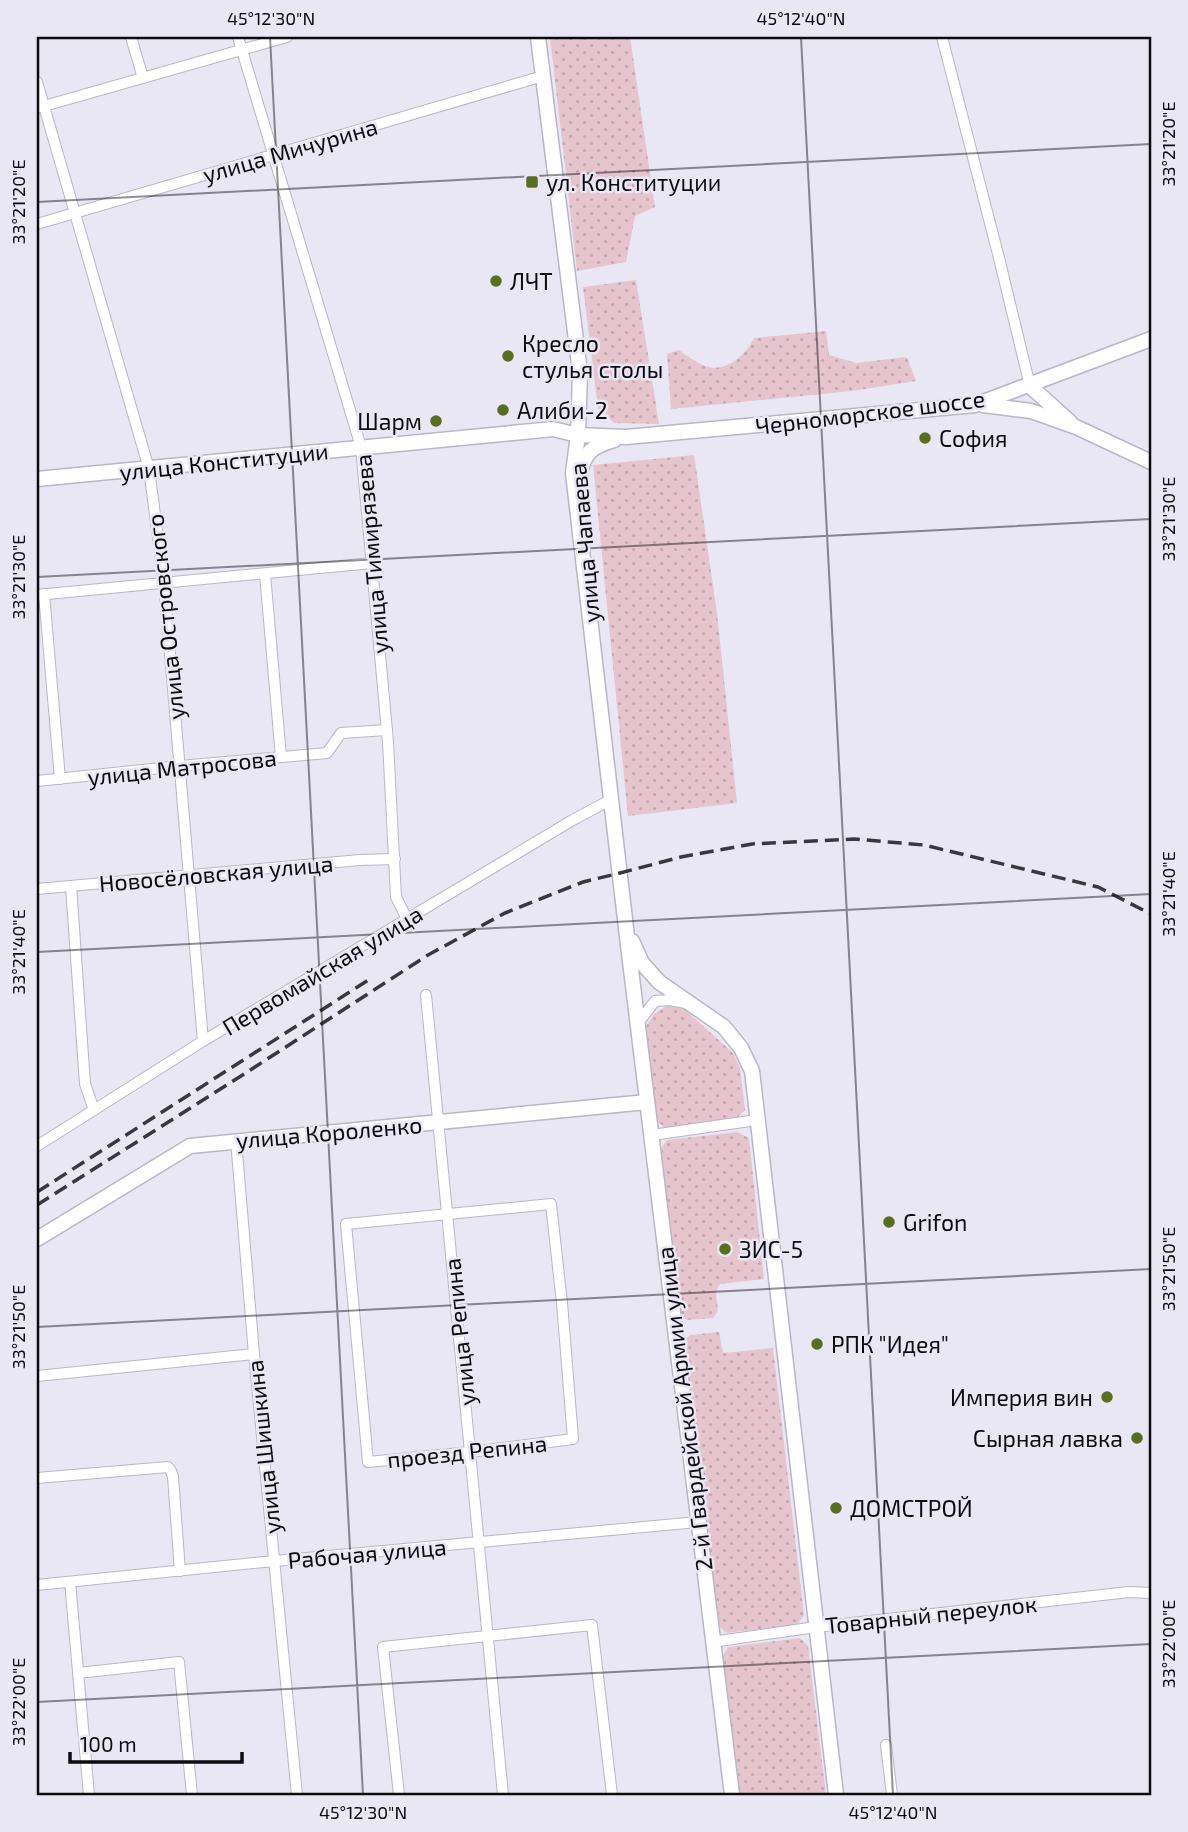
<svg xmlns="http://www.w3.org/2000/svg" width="1188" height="1832" viewBox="0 0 1188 1832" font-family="'Exo 2',sans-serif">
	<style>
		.green { fill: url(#green-dots) }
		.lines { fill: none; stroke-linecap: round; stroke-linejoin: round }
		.street-casing { stroke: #b9b7c4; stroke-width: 12 }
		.secondary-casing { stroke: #b9b7c4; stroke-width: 17 }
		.street { stroke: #fff; stroke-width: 10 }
		.secondary { stroke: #fff; stroke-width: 14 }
		.rail { stroke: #39383e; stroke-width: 3.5; stroke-dasharray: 14 7; stroke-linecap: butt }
		.ticks { fill: none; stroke: #0c0b0f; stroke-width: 2; stroke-opacity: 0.45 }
		.poi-dot { fill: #586f1f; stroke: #e9e7f4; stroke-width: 2.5 }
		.labels { text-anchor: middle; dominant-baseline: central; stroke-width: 5; stroke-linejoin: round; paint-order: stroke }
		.street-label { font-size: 23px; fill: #0c0b0f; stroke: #e9e7f4 }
		.poi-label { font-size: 23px; fill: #0c0b0f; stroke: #e9e7f4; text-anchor: start }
		.neatline { fill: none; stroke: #0c0b0f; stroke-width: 2.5 }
		.ticks-label { font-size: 18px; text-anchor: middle; fill: #0c0b0f }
	</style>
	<defs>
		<pattern id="green-dots" width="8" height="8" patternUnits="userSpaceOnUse" patternTransform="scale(1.75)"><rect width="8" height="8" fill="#e6c5ce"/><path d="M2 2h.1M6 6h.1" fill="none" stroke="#c4a8b0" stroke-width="1.8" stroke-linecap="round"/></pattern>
	</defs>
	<rect width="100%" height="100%" fill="#e9e7f4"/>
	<g class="green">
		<polygon points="550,37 630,37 655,207 635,216 626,262 577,271"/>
		<polygon points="636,280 659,424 614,423 598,408 583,287"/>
		<path d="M826 331 829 355 856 363 907 357 916 381 852 391 671 409 667 354 679 350C686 355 694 361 703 365 723 375 746 356 754 338Z"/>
		<polygon points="694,455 717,613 737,803 628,816 593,465"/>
		<polygon points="668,1005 683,1008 733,1053 740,1068 745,1110 734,1121 666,1129 657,1121 646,1026 655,1013"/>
		<polygon points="737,1132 749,1138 764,1279 720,1284 716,1291 718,1311 713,1318 687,1320 680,1312 661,1148 667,1140"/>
		<polygon points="719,1332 723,1353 773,1348 804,1615 797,1625 726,1633 719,1626 683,1341 690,1335"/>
		<polygon points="800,1638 808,1646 826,1795 739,1795 723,1656 728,1647"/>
	</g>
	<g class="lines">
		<g class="street-casing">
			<g id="street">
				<polyline points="131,37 143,78"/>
				<polyline points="238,37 361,447 388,742 396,897 407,919"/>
				<polyline points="942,37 999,258 1030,386"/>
				<polyline points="37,82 149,469 164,583 203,1041"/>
				<polyline points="37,108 287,37"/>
				<polyline points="37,224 543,76"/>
				<polyline points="265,574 281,757"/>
				<polyline points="44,594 60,779"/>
				<polyline points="37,595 372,563"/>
				<polyline points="37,781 180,766 327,753 341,733 387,730"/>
				<polyline points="71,886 85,1084 94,1110"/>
				<polyline points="37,889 360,860 395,859"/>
				<polyline points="426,995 503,1795"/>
				<polyline points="638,1023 655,1001 669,1000 686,1003"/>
				<polyline points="652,1135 757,1120"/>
				<polyline points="236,1140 254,1354 297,1795"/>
				<polyline points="37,1146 203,1041 571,821 612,799"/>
				<polygon points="551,1204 562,1303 573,1439 470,1452 368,1462 346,1224"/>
				<polyline points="37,1376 254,1354"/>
				<polyline points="37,1478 168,1467 171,1471 173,1477 180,1571"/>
				<polyline points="70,1582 89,1795"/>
				<polyline points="37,1585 274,1561 698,1522"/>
				<polyline points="712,1642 816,1627 1129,1592 1151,1593"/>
				<polyline points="78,1673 179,1662 192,1795"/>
				<polyline points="886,1745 892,1795"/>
				<polyline points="399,1795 383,1647 592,1625 612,1795"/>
			</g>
		</g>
		<g class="secondary-casing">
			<g id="secondary">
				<polyline points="538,37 580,372 578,435 573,473 628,945 732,1795"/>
				<polyline points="1030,386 1070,422"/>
				<polyline points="983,405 1031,411 1076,427 1151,462"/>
				<path d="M580 474C584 452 593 446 614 440"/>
				<polyline points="37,479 553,429 578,435 626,437 975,405 1151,339"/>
				<polyline points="632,941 642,963 659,982 724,1027 741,1048 752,1071 836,1795"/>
				<polyline points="37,1239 190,1146 647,1102"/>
			</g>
		</g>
		<use href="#street" class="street"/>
		<use href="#secondary" class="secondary"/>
		<g class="rail">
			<polyline points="37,1192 370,979"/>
			<polyline points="37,1205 241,1076 428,955 505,913 583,882 620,873 681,857 752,844 854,839 924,845 1098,887 1151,914"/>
		</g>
	</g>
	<path class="ticks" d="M270 37 363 1795M801 37 893 1795M37 202 1151 144M37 577 1151 519M37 952 1151 894M37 1327 1151 1269M37 1702 1151 1644"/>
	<g class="poi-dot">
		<rect x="525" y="175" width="14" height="14" rx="3.5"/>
		<circle cx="496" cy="281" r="7"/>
		<circle cx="508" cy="356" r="7"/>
		<circle cx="503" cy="410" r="7"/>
		<circle cx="436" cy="421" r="7"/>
		<circle cx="925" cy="438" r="7"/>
		<circle cx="889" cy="1222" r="7"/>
		<circle cx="725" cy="1249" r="7"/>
		<circle cx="817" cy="1344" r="7"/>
		<circle cx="1107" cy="1397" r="7"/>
		<circle cx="1137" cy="1438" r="7"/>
		<circle cx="836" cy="1508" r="7"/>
	</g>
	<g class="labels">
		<g class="street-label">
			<text transform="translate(290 150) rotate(-16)">улица Мичурина</text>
			<text transform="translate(870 412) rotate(-7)">Черноморское шоссе</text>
			<text transform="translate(224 461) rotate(-6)">улица Конституции</text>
			<text transform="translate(584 543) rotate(-95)">улица Чапаева</text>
			<text transform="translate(371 554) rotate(-95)">улица Тимирязева</text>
			<text transform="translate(165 617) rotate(-96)">улица Островского</text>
			<text transform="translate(182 767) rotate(-6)">улица Матросова</text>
			<text transform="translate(216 873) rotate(-5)">Новосёловская улица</text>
			<text transform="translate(322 970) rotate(-31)">Первомайская улица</text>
			<text transform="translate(329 1132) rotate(-5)">улица Короленко</text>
			<text transform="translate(459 1332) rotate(-96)">улица Репина</text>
			<text transform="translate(684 1409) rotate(-97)">2-й Гвардейской Армии улица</text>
			<text transform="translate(263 1447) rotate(-96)">улица Шишкина</text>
			<text transform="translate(467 1451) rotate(-6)">проезд Репина</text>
			<text transform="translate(367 1553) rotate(-5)">Рабочая улица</text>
			<text transform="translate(931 1614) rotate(-6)">Товарный переулок</text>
		</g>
		<g class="poi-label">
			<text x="546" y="182">ул. Конституции</text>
			<text x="510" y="281">ЛЧТ</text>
			<text x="522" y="343">Кресло<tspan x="522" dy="26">стулья столы</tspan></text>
			<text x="517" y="410">Алиби-2</text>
			<text x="422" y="421" text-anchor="end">Шарм</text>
			<text x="939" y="438">София</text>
			<text x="903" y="1222">Grifon</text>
			<text x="739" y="1249">ЗИС-5</text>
			<text x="831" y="1344">РПК "Идея"</text>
			<text x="1093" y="1397" text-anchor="end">Империя вин</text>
			<text x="1123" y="1438" text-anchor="end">Сырная лавка</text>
			<text x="850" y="1508">ДОМСТРОЙ</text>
		</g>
	</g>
	<rect width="1188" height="1832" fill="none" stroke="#e9e7f4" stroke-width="77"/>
	<path d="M70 1752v10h172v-10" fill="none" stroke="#0c0b0f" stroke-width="3.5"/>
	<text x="80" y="1752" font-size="21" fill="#0c0b0f" stroke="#e9e7f4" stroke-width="5" paint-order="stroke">100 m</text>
	<rect x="38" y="38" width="1112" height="1756" class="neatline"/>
	<g class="ticks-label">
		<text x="271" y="25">45°12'30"N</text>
		<text x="801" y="25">45°12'40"N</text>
		<text transform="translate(1169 144) rotate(-90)" y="6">33°21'20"E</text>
		<text transform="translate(19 202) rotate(-90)" y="6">33°21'20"E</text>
		<text transform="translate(1169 519) rotate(-90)" y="6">33°21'30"E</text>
		<text transform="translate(19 577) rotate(-90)" y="6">33°21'30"E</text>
		<text transform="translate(1169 894) rotate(-90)" y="6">33°21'40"E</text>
		<text transform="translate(19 952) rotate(-90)" y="6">33°21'40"E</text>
		<text transform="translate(1169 1269) rotate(-90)" y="6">33°21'50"E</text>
		<text transform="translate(19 1327) rotate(-90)" y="6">33°21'50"E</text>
		<text transform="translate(1169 1644) rotate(-90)" y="6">33°22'00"E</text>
		<text transform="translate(19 1702) rotate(-90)" y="6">33°22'00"E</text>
		<text x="363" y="1819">45°12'30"N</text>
		<text x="893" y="1819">45°12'40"N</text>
	</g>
</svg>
